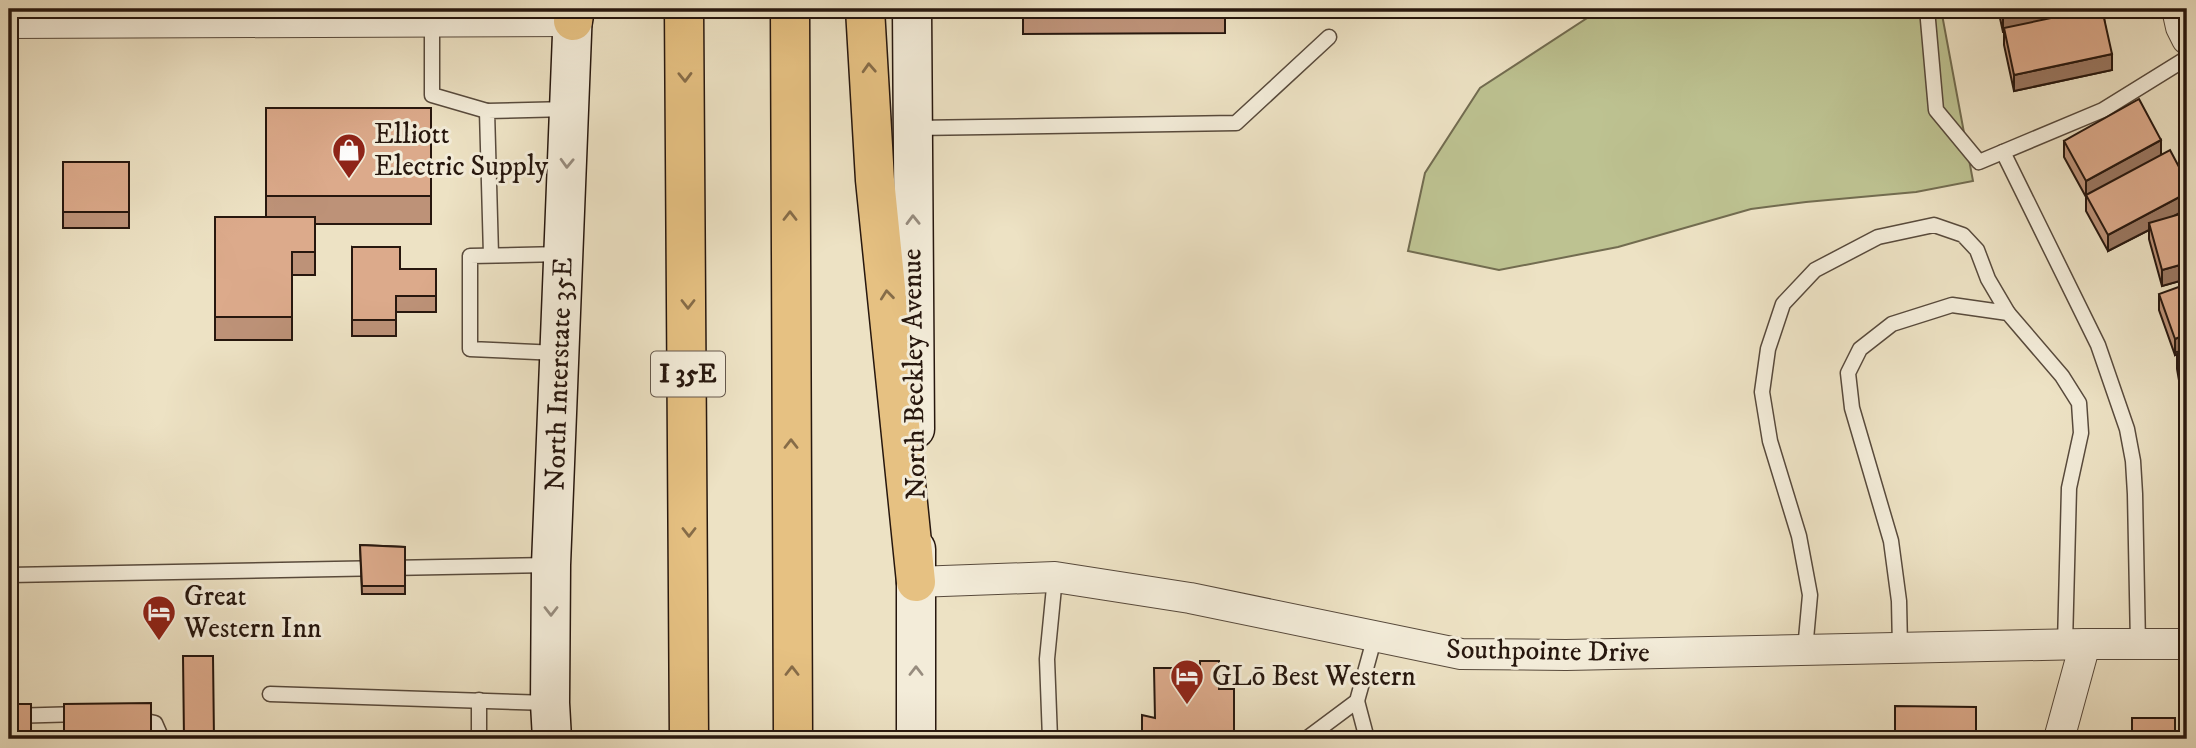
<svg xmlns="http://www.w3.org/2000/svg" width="2196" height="748" viewBox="0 0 2196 748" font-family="'IM FELL DW Pica',serif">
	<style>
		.green { fill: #bdc291; stroke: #726c50; stroke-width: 2 }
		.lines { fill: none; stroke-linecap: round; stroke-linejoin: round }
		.lane-casing { stroke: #584a3c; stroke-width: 17 }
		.street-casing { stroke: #584a3c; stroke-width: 32 }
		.secondary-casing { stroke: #27170e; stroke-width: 41 }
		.highway-casing { stroke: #27170e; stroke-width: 41 }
		.lane { stroke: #f3ecd9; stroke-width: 14 }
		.street { stroke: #f3ecd9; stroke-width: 30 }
		.secondary { stroke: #f3ecd9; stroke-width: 38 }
		.highway { stroke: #e6c182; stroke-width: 38 }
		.wall { fill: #bd9278; stroke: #27170e; stroke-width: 2 }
		.shaded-wall { fill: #9a7761; stroke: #27170e; stroke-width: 2 }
		.building { fill: #dcaa8b; stroke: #27170e; stroke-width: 2 }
		.oneway { stroke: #866c48 }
		.oneway2 { stroke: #978c7e }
		.labels { text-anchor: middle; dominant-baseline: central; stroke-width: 6; stroke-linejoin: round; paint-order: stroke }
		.shield { fill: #f3ecd9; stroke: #64574b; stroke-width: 2 }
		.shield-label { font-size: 26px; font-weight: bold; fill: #27170e }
		.poi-label { font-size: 28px; fill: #27170e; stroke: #f3ecd9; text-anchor: start }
		.street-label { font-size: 28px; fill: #27170e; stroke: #f3ecd9 }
	</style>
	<rect width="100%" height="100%" fill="#ede2c4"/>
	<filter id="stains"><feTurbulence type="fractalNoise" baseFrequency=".00286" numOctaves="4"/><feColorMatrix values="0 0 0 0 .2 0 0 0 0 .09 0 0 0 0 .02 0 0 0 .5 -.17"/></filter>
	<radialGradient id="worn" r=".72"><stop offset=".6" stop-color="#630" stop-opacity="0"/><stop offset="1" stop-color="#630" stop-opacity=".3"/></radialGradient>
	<polygon class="green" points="1601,9 1941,9 1973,181 1916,192 1806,202 1751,209 1618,247 1499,270 1408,251 1425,173 1480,88"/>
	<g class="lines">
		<g class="lane-casing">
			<g id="lane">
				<polyline points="1927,9 1936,110 1979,162 2103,110 2187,58"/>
				<polyline points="432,21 432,95 487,111"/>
				<polyline points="914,128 1236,123 1329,37"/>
				<polyline points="2003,152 2098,345 2127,429 2133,461 2135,494 2138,644"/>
				<polyline points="491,255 487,111 569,109"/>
				<polyline points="558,353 470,349 470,256 562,254"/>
				<polyline points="9,575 550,565"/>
				<polyline points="1900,648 1899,601 1891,541 1852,408 1848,373 1860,349 1892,324 1952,305 2008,313 2062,376 2079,403 2081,433 2069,488 2065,644"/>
				<polyline points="1805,650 1810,595 1799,536 1770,441 1762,392 1768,349 1783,304 1815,270 1878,237 1934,225 1963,235 1977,250 1988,279 2008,313"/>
				<polyline points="270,694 549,703"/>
				<polyline points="479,700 479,739"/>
				<polyline points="1357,701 1367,739"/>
				<polyline points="9,716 81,714"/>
				<polyline points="132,718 155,723 162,739"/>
				<polyline points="1050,739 1047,659 1055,577"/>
				<polyline points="1306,739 1357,701 1375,636"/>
			</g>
		</g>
		<g class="street-casing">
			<g id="street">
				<polyline points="2177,9 2181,27 2187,39"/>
				<polyline points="9,23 573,21"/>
				<polyline points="916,582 1055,577 1190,598 1461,654 1566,655 2085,644 2187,644"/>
				<polyline points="2059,739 2085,644"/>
			</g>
		</g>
		<g class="secondary-casing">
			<g id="secondary">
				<polyline points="912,9 915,429"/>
				<polyline points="916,549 916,739"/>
				<polyline points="552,739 550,703 551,565 573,9"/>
			</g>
		</g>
		<g class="highway-casing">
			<g id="highway">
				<polyline points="684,9 689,739"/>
				<polyline points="790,9 793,739"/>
				<polyline points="865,9 875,180 916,582"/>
				<polyline points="573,21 575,9"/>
			</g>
		</g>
		<use href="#lane" class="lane"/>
		<use href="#street" class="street"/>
		<use href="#secondary" class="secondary"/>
		<use href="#highway" class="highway"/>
	</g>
	<g class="wall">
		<polygon points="1023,9 1245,9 1245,14 1225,14 1225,33 1023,34"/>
		<polygon points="1998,9 2104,9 2103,12 2112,70 2014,91 2004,45 2004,32 2003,32"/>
		<polygon points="266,108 431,108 431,224 315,224 315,275 292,275 292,340 215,340 215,217 266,217"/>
		<polygon points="2064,141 2161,154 2175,216 2187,212 2187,279 2162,286 2149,239 2149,230 2108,251 2086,211 2086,197 2064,157"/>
		<rect x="63" y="162" width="66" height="66"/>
		<polygon points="352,247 400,269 436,269 436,312 396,312 396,336 352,336"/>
		<polygon points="2159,294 2187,351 2187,414 2185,415 2177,369 2177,354 2175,355 2159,310"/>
		<rect x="2182" y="475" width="5" height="64"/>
		<polygon points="360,545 405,547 405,594 362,594"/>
	</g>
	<g class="shaded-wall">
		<polygon points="2039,9 2104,9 2104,11 2004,32 2004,28 2003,32 2003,16"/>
		<polygon points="2112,54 2112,70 2014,91 2014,75"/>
		<polygon points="2161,140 2161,156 2086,197 2086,181"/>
		<polygon points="2187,193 2187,209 2150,229 2149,223 2149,230 2108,251 2108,235"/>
		<polygon points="2187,263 2187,279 2162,286 2162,270"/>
		<polygon points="2187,334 2187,351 2175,355 2175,339"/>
	</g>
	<g class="building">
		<polygon points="2001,9 2039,9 2003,16"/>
		<polygon points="2094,9 2102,9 2112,54 2014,75 2004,28"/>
		<polygon points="2139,99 2161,140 2086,181 2064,141"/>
		<rect x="266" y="108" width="165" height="88"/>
		<polygon points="2170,150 2187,182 2187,193 2108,235 2086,195"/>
		<rect x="63" y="162" width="66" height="50"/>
		<polygon points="2187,212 2187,263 2162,270 2149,223"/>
		<polygon points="215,217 315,217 315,252 292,252 292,317 215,317"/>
		<polygon points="352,247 400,247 400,269 436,269 436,296 396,296 396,320 352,320"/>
		<polygon points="2187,284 2187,334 2175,339 2159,294"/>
		<polygon points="2187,351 2187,398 2185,399 2177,352"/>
		<rect x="2182" y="475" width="5" height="48"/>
		<polygon points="360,545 405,547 405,586 362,586"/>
		<polygon points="183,656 213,656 214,739 184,739"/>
		<polygon points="1200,661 1219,661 1219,689 1234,689 1234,739 1142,739 1142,715 1155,718 1154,668 1200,668"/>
		<polygon points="151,703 151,739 64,739 64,704"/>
		<rect x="9" y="704" width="22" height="35"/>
		<polygon points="1895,706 1976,707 1976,739 1895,738"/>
		<rect x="2132" y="718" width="43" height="21"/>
	</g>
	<defs><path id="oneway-chevron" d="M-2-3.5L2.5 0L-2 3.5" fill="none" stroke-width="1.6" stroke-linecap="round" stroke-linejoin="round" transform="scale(1.75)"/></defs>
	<g class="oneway">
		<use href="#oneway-chevron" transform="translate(869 68) rotate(-93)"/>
		<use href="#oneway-chevron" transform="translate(685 77) rotate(89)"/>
		<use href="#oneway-chevron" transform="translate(790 216) rotate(-90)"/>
		<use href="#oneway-chevron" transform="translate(887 295) rotate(-96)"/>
		<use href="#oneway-chevron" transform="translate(688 304) rotate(90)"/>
		<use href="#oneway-chevron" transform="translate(791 444) rotate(-90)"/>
		<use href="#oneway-chevron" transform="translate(689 532) rotate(90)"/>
		<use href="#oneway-chevron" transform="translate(792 671) rotate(-90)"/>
	</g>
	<g class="oneway2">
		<use href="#oneway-chevron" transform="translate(567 163) rotate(92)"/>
		<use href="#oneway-chevron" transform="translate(913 220) rotate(-91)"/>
		<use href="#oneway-chevron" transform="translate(551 611) rotate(90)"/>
		<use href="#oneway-chevron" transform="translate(916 671) rotate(-90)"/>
	</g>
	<defs>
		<g id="shop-pin" transform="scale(1.75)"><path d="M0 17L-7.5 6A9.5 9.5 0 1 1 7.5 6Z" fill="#8f2418" stroke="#f3ecd9"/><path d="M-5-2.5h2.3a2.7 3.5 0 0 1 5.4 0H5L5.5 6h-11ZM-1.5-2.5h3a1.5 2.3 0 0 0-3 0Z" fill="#fff"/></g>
		<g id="hotel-pin" transform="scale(1.75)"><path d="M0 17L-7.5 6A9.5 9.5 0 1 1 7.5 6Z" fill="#8f2418" stroke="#f3ecd9"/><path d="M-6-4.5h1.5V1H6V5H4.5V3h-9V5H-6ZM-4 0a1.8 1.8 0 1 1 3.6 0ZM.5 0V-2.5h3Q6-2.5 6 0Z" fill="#fff"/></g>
	</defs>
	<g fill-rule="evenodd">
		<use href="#shop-pin" x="349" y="150"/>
		<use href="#hotel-pin" x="159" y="612"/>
		<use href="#hotel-pin" x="1187" y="676"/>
	</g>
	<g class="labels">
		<rect class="shield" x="651" y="351.5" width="74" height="45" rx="5"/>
		<g class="shield-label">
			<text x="688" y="374">I 35E</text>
		</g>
		<g class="poi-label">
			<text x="374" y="134">Elliott<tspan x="374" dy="32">Electric Supply</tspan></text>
			<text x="184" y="596">Great<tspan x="184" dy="32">Western Inn</tspan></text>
			<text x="1212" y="676">GLō Best Western</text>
		</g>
		<g class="street-label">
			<text transform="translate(559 374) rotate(-88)">North Interstate 35E</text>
			<text transform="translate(914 374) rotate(-91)">North Beckley Avenue</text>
			<text transform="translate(1548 651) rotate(1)">Southpointe Drive</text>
		</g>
	</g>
	<rect width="2196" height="748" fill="none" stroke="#ede2c4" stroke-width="35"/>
	<rect x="10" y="10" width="2175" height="727" fill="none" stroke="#27170e" stroke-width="3.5"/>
	<rect x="18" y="18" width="2161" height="713" fill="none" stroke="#27170e" stroke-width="2"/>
	<rect width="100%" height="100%" filter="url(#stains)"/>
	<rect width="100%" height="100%" fill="url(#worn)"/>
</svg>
